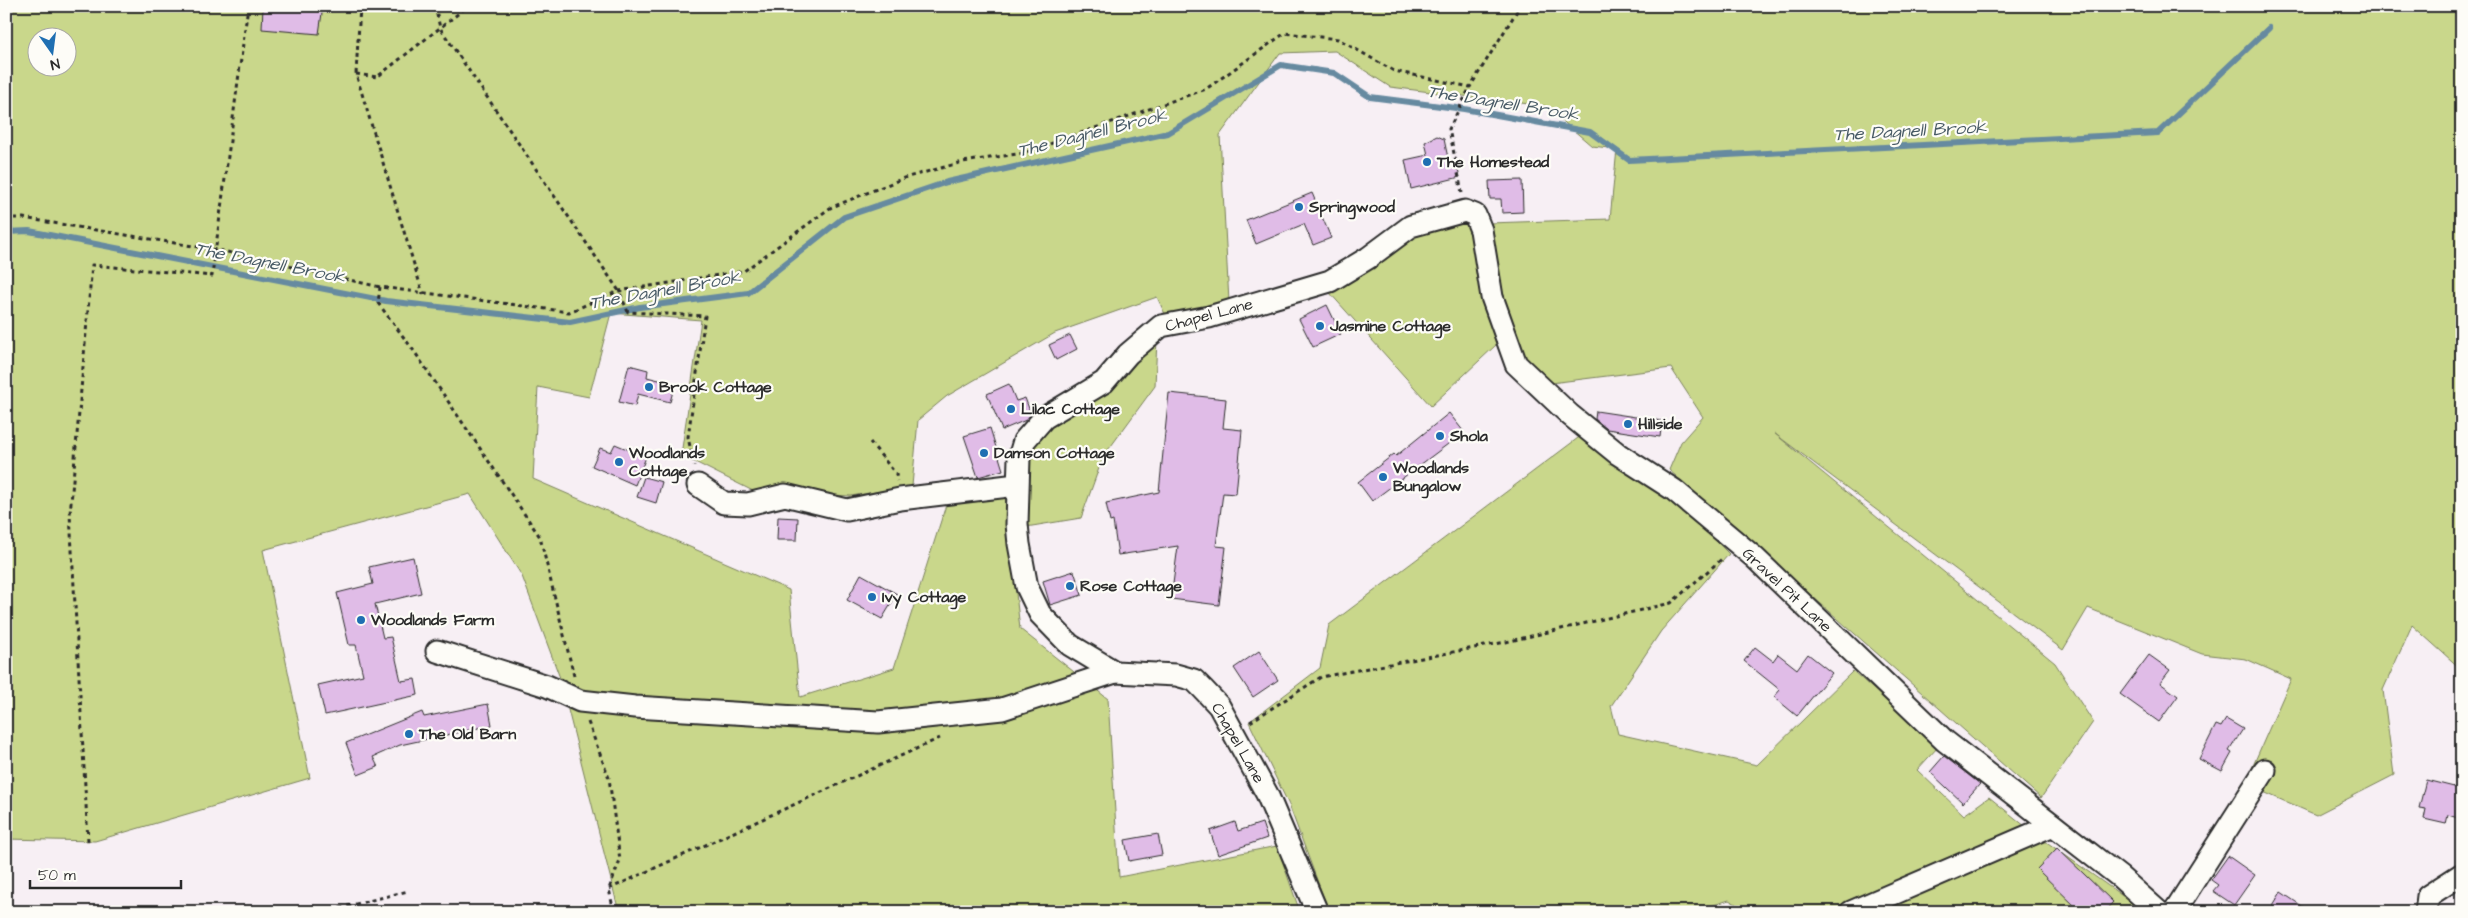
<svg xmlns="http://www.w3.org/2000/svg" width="2468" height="918" viewBox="0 0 2468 918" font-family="'Architects Daughter',sans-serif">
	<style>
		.green { fill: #c9d78b; stroke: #7a815b; fill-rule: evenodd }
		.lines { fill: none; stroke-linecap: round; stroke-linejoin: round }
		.stream { stroke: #668aa0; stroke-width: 6 }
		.building { fill: #e0bce7; stroke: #2b2b2b }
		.minor-casing { stroke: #2b2b2b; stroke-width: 25 }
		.path { stroke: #2b2b2b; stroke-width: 3; stroke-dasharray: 4 4; stroke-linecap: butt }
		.minor { stroke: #fdfcf7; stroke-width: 21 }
		.poi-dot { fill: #1f6fb2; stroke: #fdfcf7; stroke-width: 2 }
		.labels { text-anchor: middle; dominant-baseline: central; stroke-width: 4.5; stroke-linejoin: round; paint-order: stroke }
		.poi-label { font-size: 16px; font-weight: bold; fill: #2b2b2b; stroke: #fdfcf7; text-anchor: start }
		.street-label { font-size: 16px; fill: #2b2b2b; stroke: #fdfcf7 }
		.water-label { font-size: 18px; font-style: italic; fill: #495b66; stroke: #fdfcf7 }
	</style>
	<rect width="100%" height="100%" fill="#f7eff4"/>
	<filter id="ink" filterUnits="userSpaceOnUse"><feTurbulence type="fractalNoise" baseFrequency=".02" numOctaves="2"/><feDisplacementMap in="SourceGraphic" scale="10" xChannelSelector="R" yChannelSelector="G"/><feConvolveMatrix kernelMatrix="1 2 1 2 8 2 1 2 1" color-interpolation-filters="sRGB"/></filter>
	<g filter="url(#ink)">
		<g class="green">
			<path d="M6 6H2462V670L2412 625 2383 690 2394 775 2316 815 2245 784 2291 679 2246 659 2202 654 2088 608 2063 650 1774 433 2055 663 2093 722 2041 798 1669 470 1681 442 1703 417 1671 368 1543 384 1525 362 1499 293 1489 223 1610 219 1617 149 1592 146 1545 106 1390 87 1335 51 1280 53 1220 135 1229 302 1165 314 1157 297 1055 333 947 396 918 420 912 486 851 496 753 491 681 455 701 320 611 313 589 397 538 387 533 479 789 590 800 697 894 668 946 505 1005 496 1020 629 1108 699 1119 877 1277 846 1300 912H619L560 678 522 576 470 494 263 550 310 778 95 841 6 839ZM38 38H68V68H38Z"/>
			<polygon points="1469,222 1497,336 1496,345 1431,406 1329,292 1411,234 1437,224"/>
			<polygon points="1157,338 1155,386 1103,457 1081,518 1026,527 1022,476 1038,431 1077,404 1123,377"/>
			<polygon points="1582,435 1683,508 1729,554 1661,631 1611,706 1618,734 1757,765 1853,671 1938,747 1917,770 1964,815 1989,797 2031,831 2145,912 1750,912 1729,900 1692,912 1329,912 1289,805 1249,722 1320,668 1329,625"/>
		</g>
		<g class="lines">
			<polyline class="stream" points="6,232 29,231 386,301 570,322 640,307 748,293 844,217 947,182 1168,133 1281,65 1334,73 1370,97 1464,109 1590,132 1629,160 2158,133 2269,28"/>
		</g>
		<g class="building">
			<polygon points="263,6 323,6 319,34 262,29"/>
			<polygon points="1437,136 1444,139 1449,163 1456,161 1460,177 1411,189 1405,160 1428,155 1425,142"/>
			<polygon points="1522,180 1523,212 1502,213 1501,199 1490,199 1489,181"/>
			<polygon points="1312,193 1331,238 1313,245 1304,224 1256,244 1246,220"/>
			<polygon points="1327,305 1341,334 1313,347 1299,319"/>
			<polygon points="1070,335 1077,349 1056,360 1049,345"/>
			<polygon points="629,365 648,370 647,377 675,384 670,402 638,394 635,406 619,402"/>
			<polygon points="1009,384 1016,401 1025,398 1031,414 1026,420 1002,430 987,394"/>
			<polygon points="1169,393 1226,399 1223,428 1242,430 1236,494 1223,493 1216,546 1226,547 1219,605 1171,599 1178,546 1118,555 1113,521 1110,522 1106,503 1159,492"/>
			<polygon points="1596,411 1662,421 1660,437 1607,429 1595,419"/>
			<polygon points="1449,413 1464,432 1372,501 1358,482 1394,454 1396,456"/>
			<polygon points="990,428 1003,470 978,477 964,436"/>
			<polygon points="615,444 646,457 635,485 592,466 600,448 611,452"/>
			<polygon points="644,477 662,482 656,503 637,497"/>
			<polygon points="778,517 798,518 797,540 777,540"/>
			<polygon points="413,557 421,593 375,604 383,638 391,637 401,681 415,679 418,695 325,715 318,685 363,675 356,645 349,645 337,593 373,584 369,567"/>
			<polygon points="1074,571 1082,595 1050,605 1043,581"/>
			<polygon points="861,574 897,594 882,619 847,600"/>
			<polygon points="1755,647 1773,661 1778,654 1797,669 1808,654 1832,673 1797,716 1774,697 1780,690 1744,661"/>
			<polygon points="1259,651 1278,680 1253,697 1234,668"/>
			<polygon points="2149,655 2170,670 2160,683 2178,696 2159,722 2120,694"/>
			<polygon points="488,704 492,725 400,745 373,757 378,767 358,775 346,743 422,712 424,717"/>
			<polygon points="2226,719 2243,729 2229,751 2232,753 2222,771 2199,759 2216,725 2221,727"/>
			<polygon points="1944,756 1980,784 1963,803 1930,772"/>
			<polygon points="2426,780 2462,789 2462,805 2458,818 2448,815 2446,824 2424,819 2426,809 2419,808"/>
			<polygon points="1235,822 1238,831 1262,823 1267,838 1218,855 1210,831"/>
			<polygon points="1158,834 1162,855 1129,861 1125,840"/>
			<polygon points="2057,848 2113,902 2104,912 2081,912 2037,869"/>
			<polygon points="2228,856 2255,875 2234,905 2213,891 2218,885 2211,880"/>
			<polygon points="2281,892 2311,912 2269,912"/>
		</g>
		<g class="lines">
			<g class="minor-casing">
				<g id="minor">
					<polyline points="698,485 724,503 748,504 785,495 847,510 900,499 1017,485"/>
					<polyline points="437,651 547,686 580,701 635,707 878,722 1002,709 1115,672"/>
					<polyline points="1317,912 1267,794 1219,706 1203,689 1194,680 1176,675 1115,672 1070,645 1040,614 1027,587 1019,544 1017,524 1019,458 1024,441 1044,418 1104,382 1128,354 1161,326 1209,317 1330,281 1368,258 1411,226 1465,211 1475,215 1481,230 1492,297 1516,364 1570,415 1618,454 1674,490 1755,558 1945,741 2120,877 2159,912"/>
					<polyline points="1851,912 2053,825"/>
					<polyline points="2174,912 2265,770"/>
					<polyline points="2426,912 2428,896 2462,874"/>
				</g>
			</g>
			<g class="path">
				<polyline points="360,6 356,74 423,294"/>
				<polyline points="435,6 440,28 619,291 628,312 705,316 688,437 694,466"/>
				<polyline points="356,74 377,77 468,6"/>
				<polyline points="1462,193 1449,129 1470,87"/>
				<polyline points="6,218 23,218 223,251 380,287"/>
				<polyline points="870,442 896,474 897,481"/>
				<polyline points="574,676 540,537 414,351 378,303 380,287 569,312 619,291 744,271 830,208 904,178 963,162 1024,153 1206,89 1285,33 1338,39 1394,71 1470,87 1520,6"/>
				<polyline points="588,722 609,778 620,860 609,889 614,912"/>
				<polyline points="1250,722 1321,677 1506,642 1671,603 1723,558"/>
				<polyline points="88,841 70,514 92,265 212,276 248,6"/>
				<polyline points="609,889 940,738"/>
				<polyline points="324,912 408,891"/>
			</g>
			<use href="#minor" class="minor"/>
		</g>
	</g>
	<g class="poi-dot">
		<circle cx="1427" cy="162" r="5"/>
		<circle cx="1299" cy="207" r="5"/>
		<circle cx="1320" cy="326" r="5"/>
		<circle cx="649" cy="387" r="5"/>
		<circle cx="1011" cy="409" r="5"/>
		<circle cx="1628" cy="424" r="5"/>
		<circle cx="1440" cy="436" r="5"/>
		<circle cx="984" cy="453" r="5"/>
		<circle cx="619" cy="462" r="5"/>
		<circle cx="1383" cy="477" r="5"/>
		<circle cx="1070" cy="586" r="5"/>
		<circle cx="872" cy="597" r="5"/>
		<circle cx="361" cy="620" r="5"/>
		<circle cx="409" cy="734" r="5"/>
	</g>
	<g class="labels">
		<g class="poi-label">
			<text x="1437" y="162">The Homestead</text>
			<text x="1309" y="207">Springwood</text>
			<text x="1330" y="326">Jasmine Cottage</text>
			<text x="659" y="387">Brook Cottage</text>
			<text x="1021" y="409">Lilac Cottage</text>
			<text x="1638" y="424">Hillside</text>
			<text x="1450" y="436">Shola</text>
			<text x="629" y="453">Woodlands<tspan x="629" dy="18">Cottage</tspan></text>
			<text x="994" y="453">Damson Cottage</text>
			<text x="1393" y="468">Woodlands<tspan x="1393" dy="18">Bungalow</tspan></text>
			<text x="1080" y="586">Rose Cottage</text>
			<text x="882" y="597">Ivy Cottage</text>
			<text x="371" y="620">Woodlands Farm</text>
			<text x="419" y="734">The Old Barn</text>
		</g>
		<g class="street-label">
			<text transform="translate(1209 315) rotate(-15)">Chapel Lane</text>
			<text transform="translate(1787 590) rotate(43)">Gravel Pit Lane</text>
			<text transform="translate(1238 743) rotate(60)">Chapel Lane</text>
		</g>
		<g class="water-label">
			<text transform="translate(1503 103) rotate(9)">The Dagnell Brook</text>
			<text transform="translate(1910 131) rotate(-3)">The Dagnell Brook</text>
			<text transform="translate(1092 133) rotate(-14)">The Dagnell Brook</text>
			<text transform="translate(270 263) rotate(11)">The Dagnell Brook</text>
			<text transform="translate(665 290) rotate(-10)">The Dagnell Brook</text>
		</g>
	</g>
	<rect width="2468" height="918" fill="none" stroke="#fdfcf7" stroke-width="25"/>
	<rect x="12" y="12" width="2443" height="893" fill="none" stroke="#2b2b2b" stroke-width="2" filter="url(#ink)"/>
	<g transform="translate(52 52) rotate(166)"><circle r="24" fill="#fdfcf7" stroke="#a9a8a5"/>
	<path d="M0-4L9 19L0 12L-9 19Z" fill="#1f6fb2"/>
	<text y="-8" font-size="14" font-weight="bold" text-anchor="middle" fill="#2b2b2b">N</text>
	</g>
	<path d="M30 880v8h151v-8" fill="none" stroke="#2b2b2b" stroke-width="2.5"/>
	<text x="38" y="880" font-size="15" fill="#2b2b2b" stroke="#fdfcf7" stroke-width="4" paint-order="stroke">50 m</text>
</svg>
